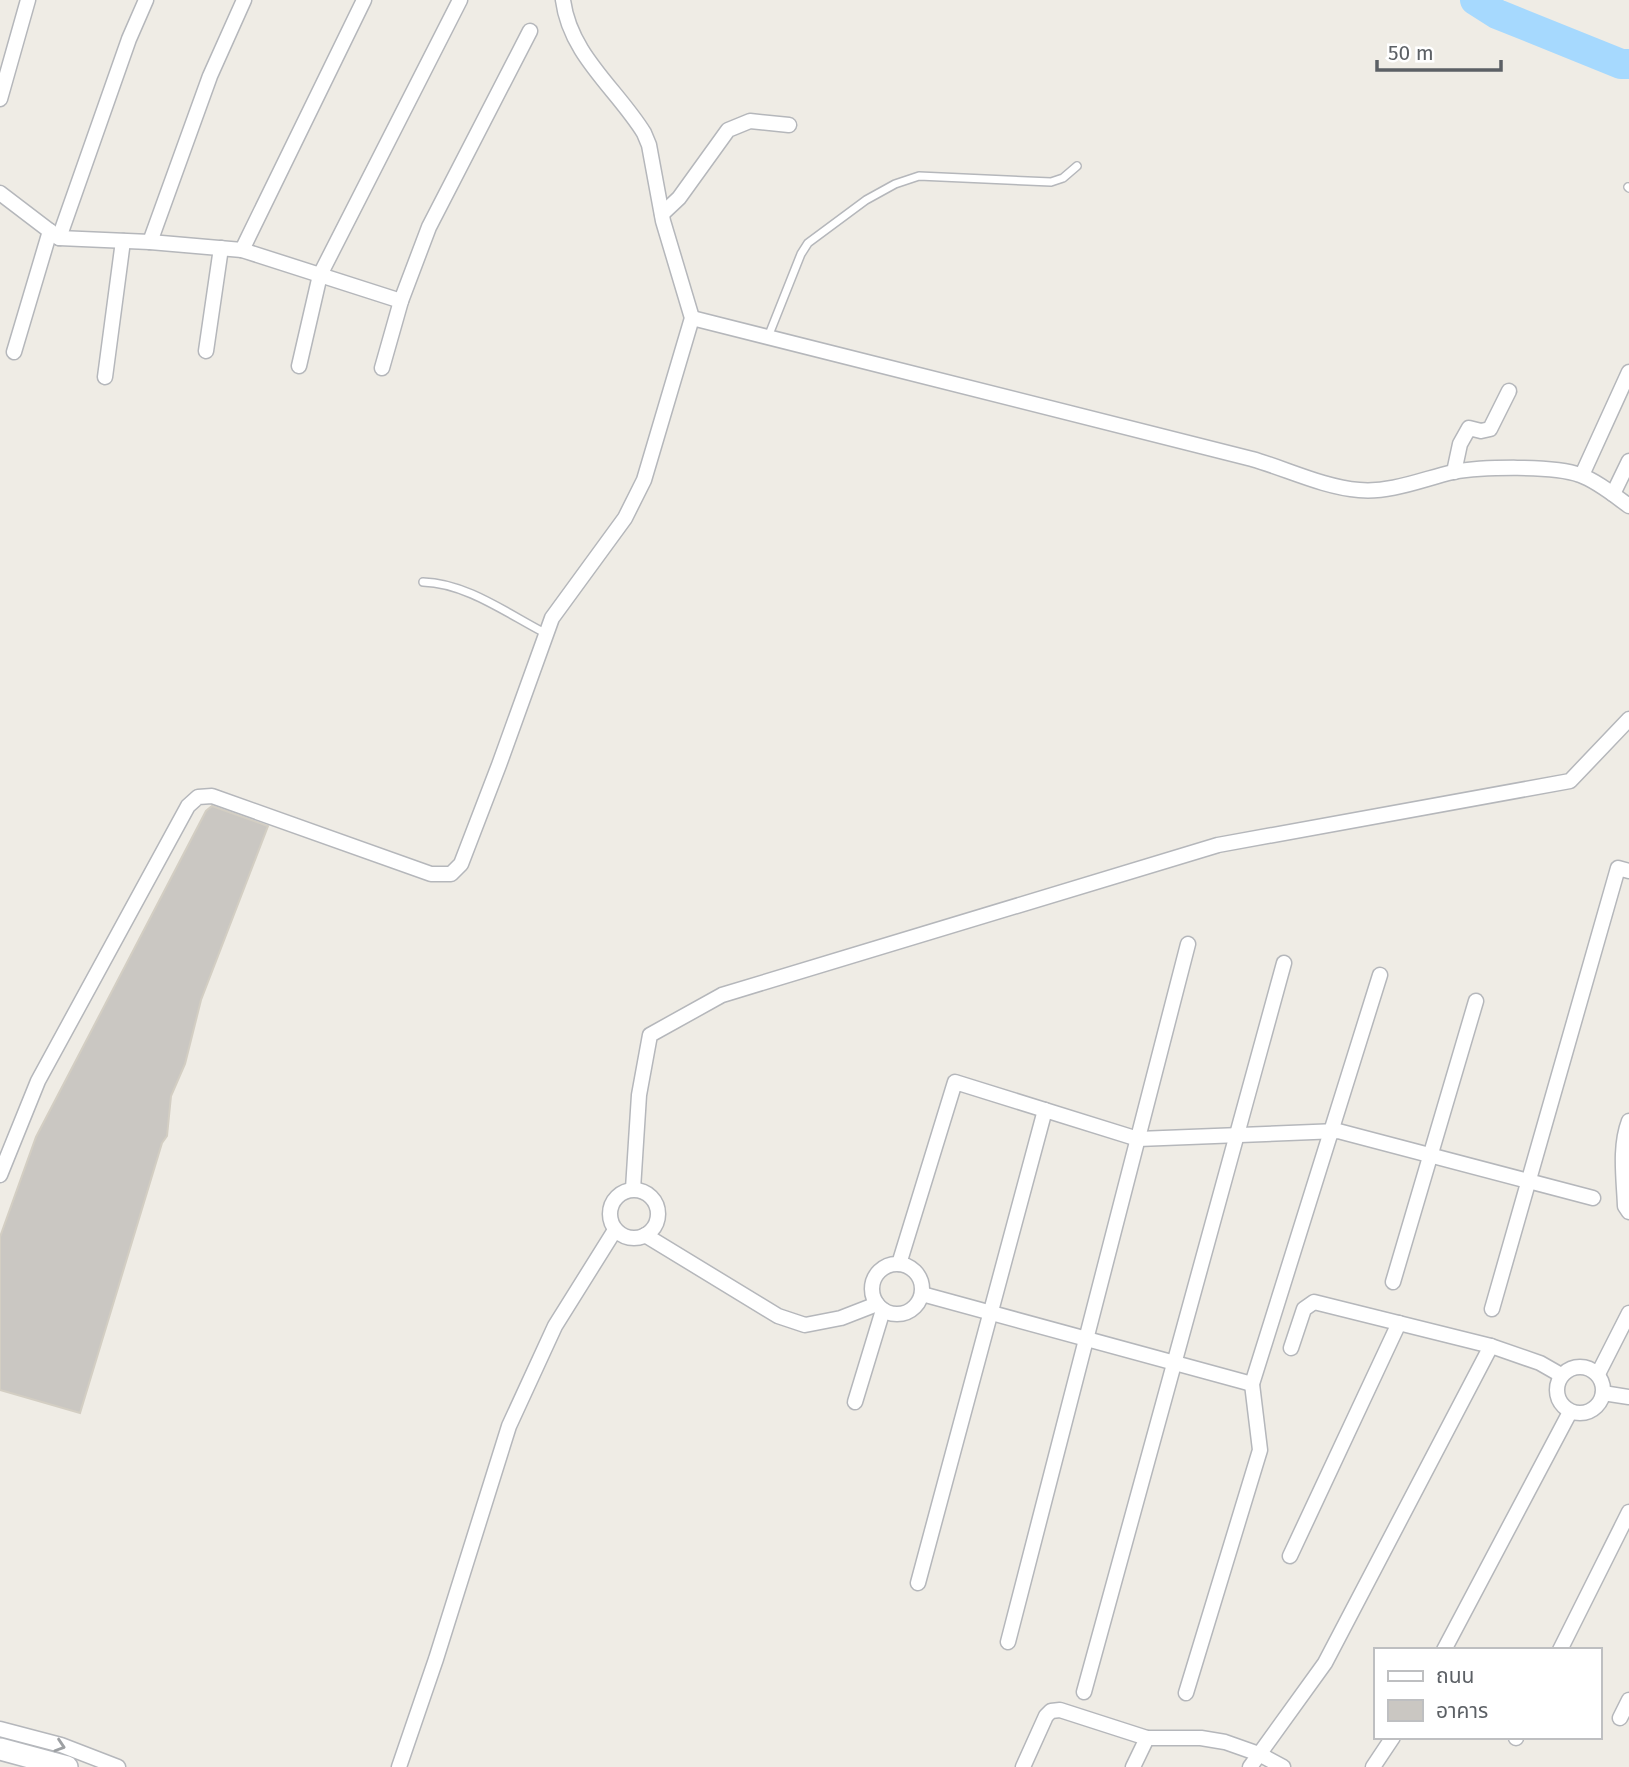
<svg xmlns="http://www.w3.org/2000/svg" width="1629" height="1767" viewBox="0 0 1629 1767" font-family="'Fira Sans','Noto Sans Thai',sans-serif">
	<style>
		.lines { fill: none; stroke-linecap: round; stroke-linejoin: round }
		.river { stroke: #a6d9fe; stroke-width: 30 }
		.building { fill: #cac7c2; stroke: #d3cec3; stroke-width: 2 }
		.lane-casing { stroke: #b5b7bb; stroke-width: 10 }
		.street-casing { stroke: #b5b7bb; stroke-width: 17 }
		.secondary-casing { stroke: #b6b9be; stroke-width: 24 }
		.lane { stroke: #fff; stroke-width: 7 }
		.street { stroke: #fff; stroke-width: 14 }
		.secondary { stroke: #fff; stroke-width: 21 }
		.oneway { stroke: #9da0a3 }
	</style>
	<rect width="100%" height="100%" fill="#efece5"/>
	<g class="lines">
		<polyline class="river" points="1475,0 1497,14 1621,64 1629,64"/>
	</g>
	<polygon class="building" points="212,806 268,826 201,1000 185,1064 171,1096 167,1136 162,1143 80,1413 0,1390 0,1237 36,1137 206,811"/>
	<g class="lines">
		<g class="lane-casing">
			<g id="lane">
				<polyline points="1628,187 1629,188"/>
				<polyline points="768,337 801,254 808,243 866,200 895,184 919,176 1051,182 1063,178 1077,166"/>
				<path d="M423 582C466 583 508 614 545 633"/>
			</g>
		</g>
		<g class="street-casing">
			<g id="street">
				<polyline points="0,99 28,0"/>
				<polyline points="0,193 59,238 150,242 242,250 401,301"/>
				<polyline points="662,214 679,198 728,130 750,121 789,125"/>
				<polyline points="59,238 129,39 146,0"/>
				<polyline points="150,242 210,76 244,0"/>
				<polyline points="242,250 364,0"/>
				<path d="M692 318 1252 459C1287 469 1323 487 1359 490 1391 493 1423 479 1453 472 1481 467 1554 465 1580 475 1597 481 1614 495 1629 506"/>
				<polyline points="206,351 221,248"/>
				<polyline points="14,352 50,231"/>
				<polyline points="299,366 320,275 460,0"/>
				<polyline points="382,368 401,301 429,227 530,31"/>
				<polyline points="105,377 123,241"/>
				<polyline points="1454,472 1460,444 1469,428 1481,431 1490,429 1509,391"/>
				<polyline points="1582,475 1629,372"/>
				<polyline points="1613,494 1629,461"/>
				<path d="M1629 1121C1619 1147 1624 1179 1625 1206L1629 1212"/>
				<path d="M0 1175 38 1081 188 806 198 797 212 796 431 874H451L461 864 499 765 552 618 625 518 644 480 692 318 663 221 649 145 644 133C617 89 570 55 563 0"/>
				<polyline points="633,1189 639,1095 650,1035 722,995 1218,845 1570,781 1629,719"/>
				<circle cx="634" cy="1214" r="24"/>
				<polyline points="645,1235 778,1316 805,1325 841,1318 877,1304"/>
				<circle cx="897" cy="1289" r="25"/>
				<polyline points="899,1264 955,1082 1138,1139 1338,1131 1593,1198"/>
				<polyline points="1393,1282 1476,1001"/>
				<polyline points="922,1294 1252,1384"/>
				<polyline points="1492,1309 1618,868 1629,871"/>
				<polyline points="1291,1348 1304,1309 1314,1302 1491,1346 1540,1363 1561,1375"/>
				<circle cx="1580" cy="1390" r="23"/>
				<polyline points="1598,1374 1629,1313"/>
				<polyline points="1603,1393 1629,1397"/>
				<polyline points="855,1402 883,1310"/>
				<polyline points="1290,1556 1399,1323"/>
				<polyline points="918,1583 1045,1110"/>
				<polyline points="1008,1642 1188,944"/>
				<polyline points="1444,1650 1570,1412"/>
				<polyline points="1560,1650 1629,1512"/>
				<polyline points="1084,1692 1284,963"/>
				<polyline points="1186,1693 1260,1450 1252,1384 1380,975"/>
				<polyline points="1620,1718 1629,1700"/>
				<polyline points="0,1729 61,1745 118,1767"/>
				<polyline points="1516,1738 1516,1737"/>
				<polyline points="399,1767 436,1659 509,1426 555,1326 615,1230"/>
				<polyline points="1023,1767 1046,1716 1051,1711 1060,1710 1147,1738 1201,1738 1225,1742 1259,1754 1283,1767"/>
				<polyline points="1133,1767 1147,1738"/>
				<polyline points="1250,1767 1325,1663 1491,1346"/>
				<polyline points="1373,1767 1393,1737"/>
			</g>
		</g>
		<g class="secondary-casing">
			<polyline id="secondary" points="0,1749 67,1767"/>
		</g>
		<use href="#lane" class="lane"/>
		<use href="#street" class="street"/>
		<use href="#secondary" class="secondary"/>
	</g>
	<defs><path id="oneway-chevron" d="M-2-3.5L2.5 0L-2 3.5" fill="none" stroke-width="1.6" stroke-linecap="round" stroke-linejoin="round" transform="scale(1.75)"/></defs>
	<use class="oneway" href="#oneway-chevron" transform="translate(60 1746) rotate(18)"/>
	<rect x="1374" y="1648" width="228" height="91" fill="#ffffff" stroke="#bebfc1" stroke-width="2"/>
	<rect x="1388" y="1671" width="35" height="10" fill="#ffffff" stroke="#bebfc1" stroke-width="2"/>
	<text x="1436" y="1683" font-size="21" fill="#5c6065">ถนน</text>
	<rect x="1388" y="1700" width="35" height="21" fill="#cac7c2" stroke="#bebfc1" stroke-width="2"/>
	<text x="1436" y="1718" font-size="21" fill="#5c6065">อาคาร</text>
	<path d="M1377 60v10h124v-10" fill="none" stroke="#5c6065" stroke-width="3.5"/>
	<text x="1388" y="60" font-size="21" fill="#5c6065" stroke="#ffffff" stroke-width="5" paint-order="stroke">50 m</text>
</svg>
